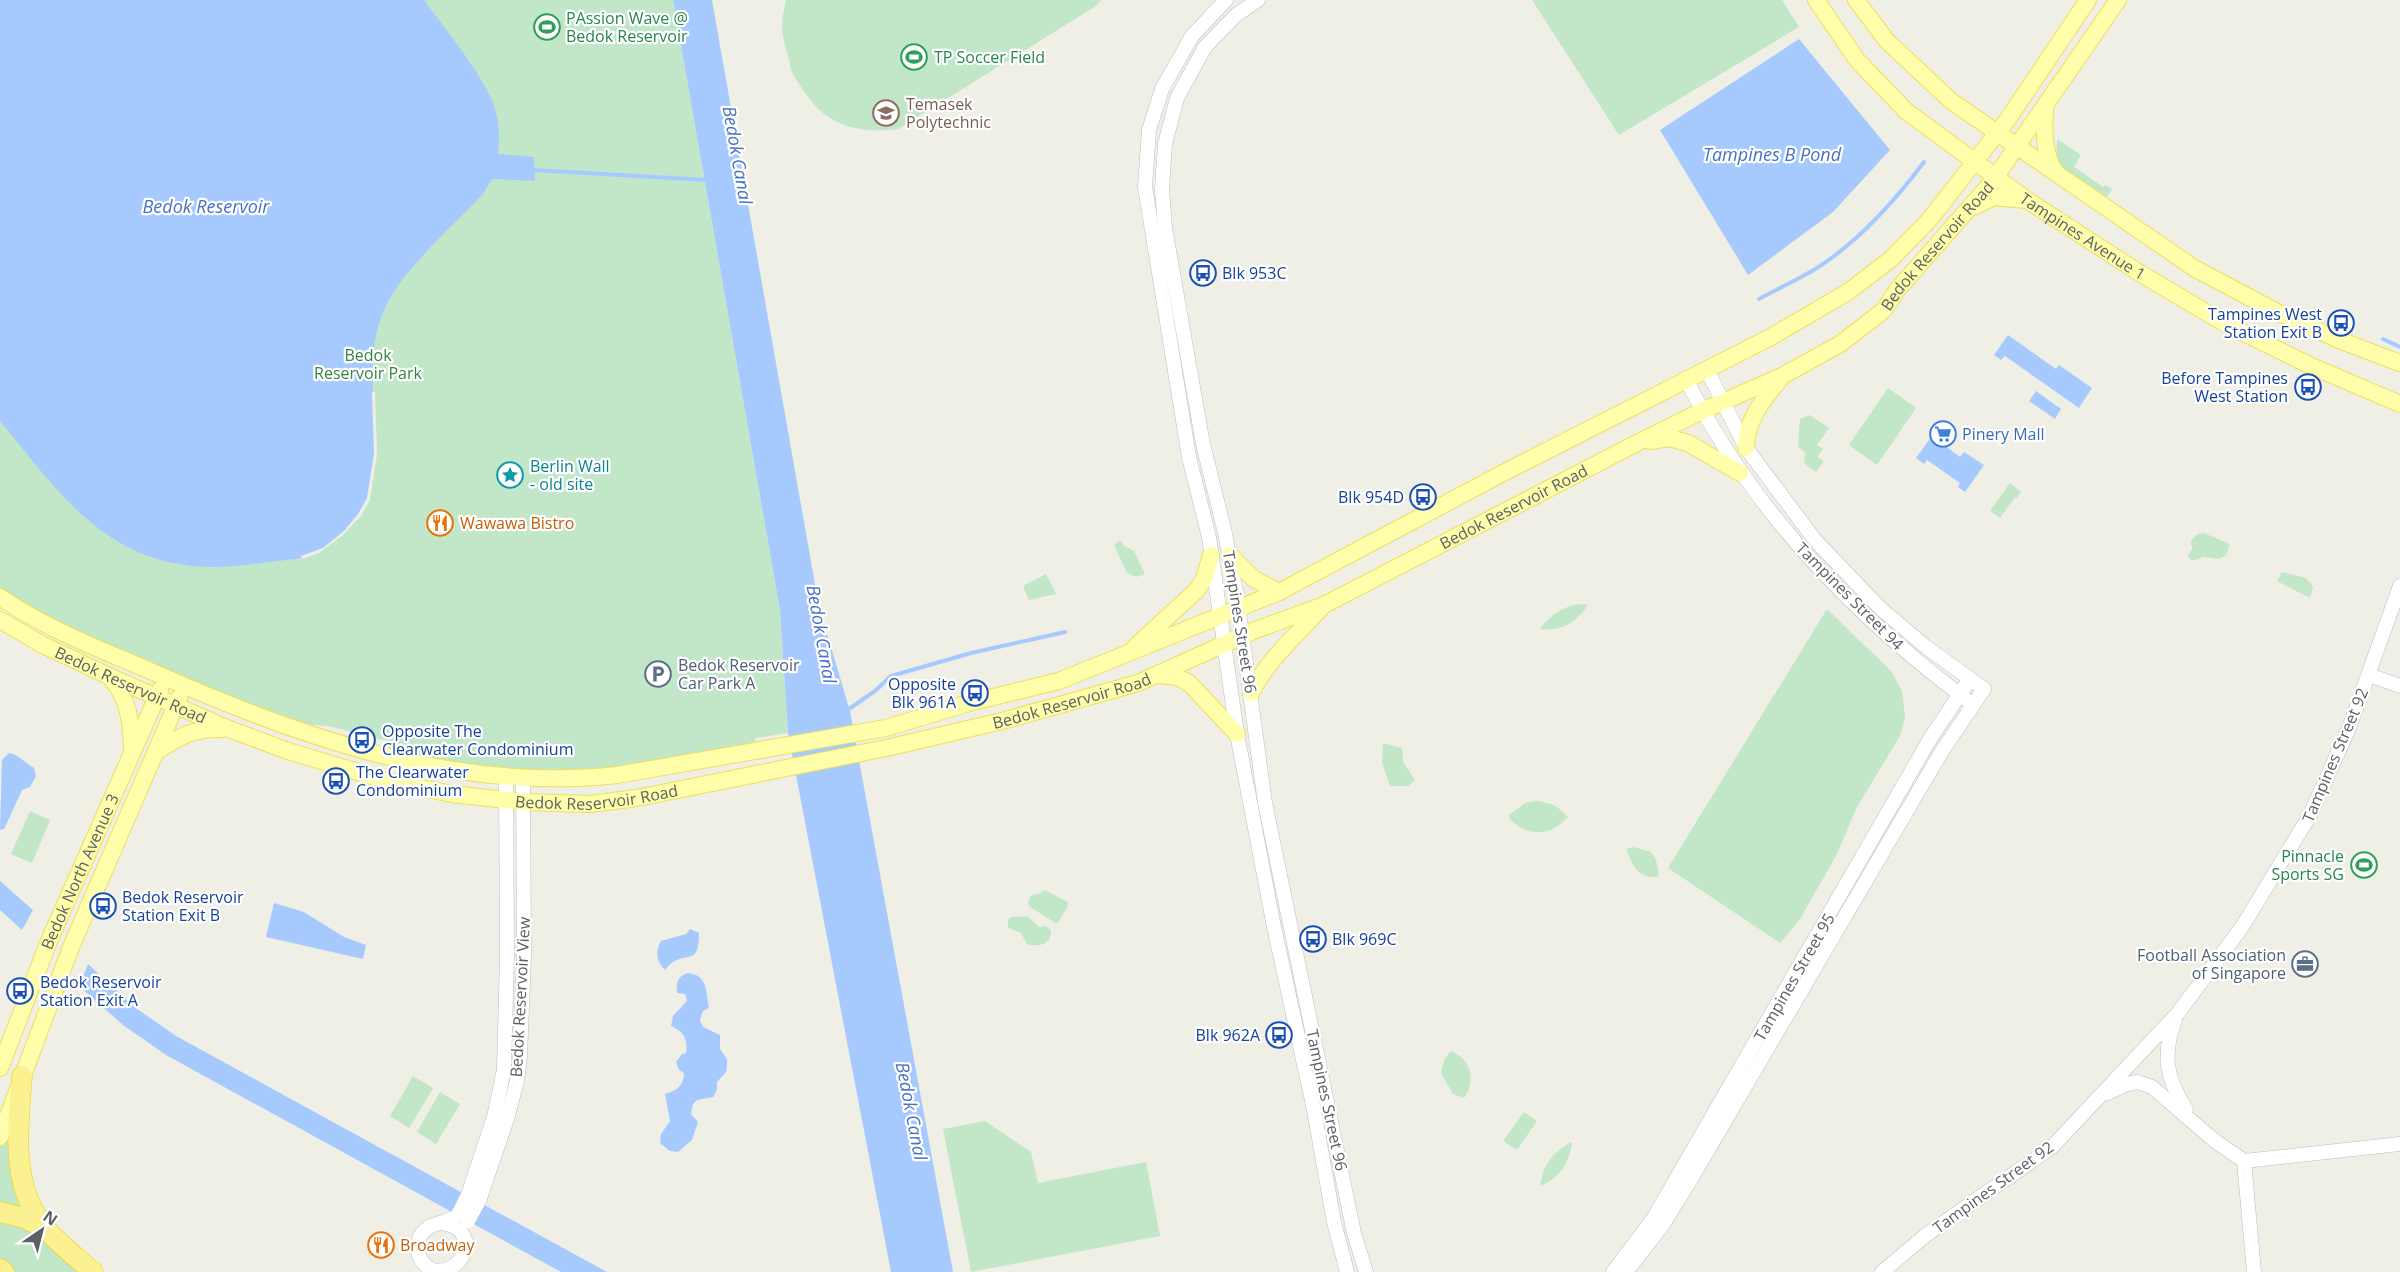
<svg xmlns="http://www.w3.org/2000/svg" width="2400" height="1272" viewBox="0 0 2400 1272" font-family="'Open Sans',sans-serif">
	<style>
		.green { fill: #c2e6c8 }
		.water { fill: #a7cafe }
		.pier { fill: #efefe5 }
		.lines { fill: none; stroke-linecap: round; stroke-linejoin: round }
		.stream { stroke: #a7cafe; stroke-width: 4 }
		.minor-casing { stroke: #bdbec4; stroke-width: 15 }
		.major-casing { stroke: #f0de5d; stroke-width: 18 }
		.highway-casing { stroke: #f2cc02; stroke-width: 21 }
		.minor { stroke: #fff; stroke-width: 14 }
		.major { stroke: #fefeab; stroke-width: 16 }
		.highway { stroke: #fcf190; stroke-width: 20 }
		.minor-bridge-casing { stroke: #bdbec4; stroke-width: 15; stroke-linecap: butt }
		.minor-bridge { stroke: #fff; stroke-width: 14 }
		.labels { text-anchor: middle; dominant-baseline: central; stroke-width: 4.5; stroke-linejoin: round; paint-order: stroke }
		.leisure-label { font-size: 16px; fill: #27864d; stroke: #fff; text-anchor: start }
		.education-label { font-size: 16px; fill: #785e54; stroke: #fff; text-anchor: start }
		.street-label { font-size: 16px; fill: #5d6066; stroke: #fff }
		.transit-label { font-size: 16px; fill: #164399; stroke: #fff; text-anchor: start }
		.park-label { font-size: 16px; fill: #368445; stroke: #fff }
		.shop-label { font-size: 16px; fill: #366cbe; stroke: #fff; text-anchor: start }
		.culture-label { font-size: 16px; fill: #0d838f; stroke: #fff; text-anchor: start }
		.food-label { font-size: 16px; fill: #c56008; stroke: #fff; text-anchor: start }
		.service-label { font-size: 16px; fill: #4e5e75; stroke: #fff; text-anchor: start }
		.water-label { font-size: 18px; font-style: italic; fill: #4871c3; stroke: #fff }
	</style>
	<rect width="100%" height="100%" fill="#efefe5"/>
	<g class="green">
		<polygon points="0,0 673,0 780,610 788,733 755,738 756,747 616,771 526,773 409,757 388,741 328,726 291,723 61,627 0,590"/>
		<path d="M786 0H1101L1096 6 898 129C856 134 824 125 802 88 799 83 794 78 792 72 790 68 790 63 789 59 781 32 780 28 786 0Z"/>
		<polygon points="1532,0 1782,0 1799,27 1619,135"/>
		<polygon points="2057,139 2081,155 2074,167 2103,187 2105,185 2112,189 2107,197 2056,163"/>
		<polygon points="1888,388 1916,408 1877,465 1849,445"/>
		<polygon points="1809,415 1829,428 1817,445 1823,449 1817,457 1824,461 1816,472 1804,463 1805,452 1798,447 1800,419"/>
		<polygon points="2010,483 2021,492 2017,498 2015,497 2000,518 1990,511"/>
		<polygon points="2204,533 2230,544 2226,555 2219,559 2204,557 2191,561 2188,555 2192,549 2191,540 2198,534"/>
		<polygon points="1120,540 1124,546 1134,551 1145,574 1136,577 1127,573 1114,545"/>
		<polygon points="2282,572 2306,578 2313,587 2310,598 2277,581"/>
		<polygon points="1046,574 1056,594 1029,600 1023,586"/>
		<path d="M1579 604 1588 605C1577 622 1561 632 1540 629 1550 615 1562 607 1579 604Z"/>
		<polygon points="1827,609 1891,671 1902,691 1905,717 1900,736 1856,809 1837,854 1800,919 1780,943 1668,868"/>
		<polygon points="1383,743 1402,748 1403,762 1415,780 1408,786 1390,786 1382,763"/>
		<path d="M1535 801C1550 802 1558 806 1568 817 1551 836 1528 838 1510 819L1509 815 1525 803Z"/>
		<polygon points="30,811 50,820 32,863 11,854"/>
		<path d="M1634 847 1651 852 1656 860 1659 875 1657 877C1636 878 1633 865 1626 849Z"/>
		<polygon points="1045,890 1068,902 1067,908 1057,924 1030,907 1028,903 1031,895 1039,894"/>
		<path d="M1027 916 1039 927 1045 926 1051 930C1052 945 1039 947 1027 944L1021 933 1008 928V920L1011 917Z"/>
		<path d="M1451 1051C1472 1060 1476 1081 1464 1098L1453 1094 1441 1073 1444 1060Z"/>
		<polygon points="413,1076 433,1088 409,1128 390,1116"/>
		<polygon points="21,1080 29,1203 93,1272 5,1272 0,1268 0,1138"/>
		<polygon points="440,1092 460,1104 436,1144 417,1132"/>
		<polygon points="1524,1112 1537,1121 1517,1150 1503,1141"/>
		<polygon points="985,1121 1031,1152 1038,1183 1146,1162 1160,1236 971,1272 943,1129"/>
		<path d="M1572 1142C1570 1162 1559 1179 1540 1186 1543 1165 1553 1151 1572 1142Z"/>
	</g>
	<g class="water">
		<path d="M0 0H424C447 32 475 64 492 100 499 117 500 136 498 154L534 157 535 181 492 179 483 194C452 228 398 272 382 315 363 363 380 423 373 473 371 481 371 492 368 500 362 514 351 526 340 535 327 547 314 555 297 559 270 561 242 567 214 567 108 567 61 495 0 421Z"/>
		<polygon points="673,0 712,0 819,607 850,711 953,1272 891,1272 788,733 780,610"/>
		<polygon points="1799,39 1890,150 1833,212 1748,275 1660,130"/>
		<polygon points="2008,335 2056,369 2059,365 2092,388 2079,408 2005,356 2001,360 1994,355"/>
		<polygon points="2036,391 2061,409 2055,419 2029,401"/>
		<polygon points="1932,436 1960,457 1964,452 1984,465 1965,492 1958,487 1960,483 1927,460 1924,464 1916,458"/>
		<path d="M9 753C18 754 26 764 34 768L36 776 30 787 22 790 4 829 0 830 2 760Z"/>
		<polygon points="0,881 33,910 22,930 0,910"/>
		<polygon points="274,903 304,912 344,937 366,945 363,959 266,937"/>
		<path d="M690 929 699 933C699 971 684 946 665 970 656 961 655 952 661 941L686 934Z"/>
		<polygon points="88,964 133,1006 176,1036 607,1272 561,1272 166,1055 123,1025 79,986"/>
		<path d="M688 973C708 975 706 992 709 1008L703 1011 700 1020 703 1027 720 1035V1049L727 1059V1066L726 1072 717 1082V1090L713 1097 697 1100 693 1104 691 1114 698 1122 692 1140 678 1152 670 1151 660 1143 661 1134 670 1121 665 1094C676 1091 684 1086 684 1073L679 1070 676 1062 682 1054 686 1053C688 1040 684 1031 671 1026L673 1016 687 1001 685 994 677 993C676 982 678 976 688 973Z"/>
	</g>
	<polygon class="pier" points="372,392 375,392 377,454 370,500 361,516 342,536 319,553 302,559 301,556 323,548 344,531 358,514 367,498 374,453"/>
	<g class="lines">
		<g class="stream">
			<polyline points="534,170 707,180"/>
			<path d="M1759 299C1777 289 1795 281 1812 271 1857 244 1894 202 1924 162"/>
			<polyline points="2383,339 2400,347"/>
			<polyline points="846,711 875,691 891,676 971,653 1065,632"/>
		</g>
		<g class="minor-casing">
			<g id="minor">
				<polyline points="1226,0 1192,36 1162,89 1149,130 1145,187 1189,457 1209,537 1237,734 1274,927 1313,1105 1334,1222 1347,1272"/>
				<polyline points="1258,0 1236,15 1205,47 1177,98 1165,144 1162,189 1165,228 1203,444 1225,533 1237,598 1265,803 1354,1233 1366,1272"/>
				<path d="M1686 379C1751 509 1852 614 1967 700"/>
				<polyline points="2369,675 2400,686"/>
				<path d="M2175 1020C2162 1055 2166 1078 2186 1109"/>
				<polyline points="2108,1093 2127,1084 2138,1082 2152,1087 2215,1141 2244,1161 2400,1144"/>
				<polyline points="2244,1161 2254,1272"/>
				<polyline points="468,1195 494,1117 504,1070 507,956 506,776"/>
				<polyline points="479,1201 507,1119 517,1081 520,1057 524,956 523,778"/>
				<path d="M442 1223C480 1228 468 1272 435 1271 428 1268 421 1263 419 1255 416 1247 418 1236 425 1230 434 1221 448 1224 458 1215"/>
				<polyline points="1613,1272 1653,1219 1930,739 1970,679"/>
				<polyline points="1626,1272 1662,1226 1691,1179 1942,751 1984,689 1926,647 1880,608 1815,540 1746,448 1707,370"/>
				<polyline points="1882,1272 1926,1235 2052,1147 2178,1013 2242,927 2310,815 2349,728 2400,586"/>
			</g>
		</g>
		<g class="major-casing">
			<g id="major">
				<path id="s1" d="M1816 0 1857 60 1906 111 2027 200 2138 272 2224 323 2309 365 2400 404"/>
				<polyline points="1856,0 1887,41 1951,101 2194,268 2277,312 2339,340 2400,363"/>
				<path d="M2045 107C2044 130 2043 152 2055 172"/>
				<polyline points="1973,207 1994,197 2026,200"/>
				<polyline points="1650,441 1669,438 1688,443 1740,473"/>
				<path d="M1746 448C1746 420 1763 400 1780 379"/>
				<polyline points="1230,555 1254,579 1279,592"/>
				<path d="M0 597C48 630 102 650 155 673 299 737 457 793 617 775L886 728 969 703 1059 681 1279 592 1503 473 1769 338 1848 292 1891 259 1930 219 2008 119 2088 0"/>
				<path id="s2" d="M0 620 43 645 111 677 229 729 288 751 391 782 452 794 523 802 590 804 637 798 891 747 1006 720 1138 683 1253 631 1324 605 1637 443 1702 411 1782 376 1840 344 1883 311 1898 289 1992 182 2118 0"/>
				<polyline points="1135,647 1197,590 1204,579 1211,555"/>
				<polyline points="1160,675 1178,677 1190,684 1237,734"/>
				<path d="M111 678C129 700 131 721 132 749"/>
				<path d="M1251 693C1267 660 1297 635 1321 608"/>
				<path d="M157 751C181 736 193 728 222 729"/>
				<path id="s3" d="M0 1068 49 941 160 690"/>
				<polyline points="0,1137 71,947 179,698"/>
			</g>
		</g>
		<g class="highway-casing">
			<g id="highway">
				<path d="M22 1076C18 1127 10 1186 45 1228 59 1244 77 1258 93 1272"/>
				<polyline points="0,1212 24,1218 45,1228"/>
				<polyline points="0,1269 4,1272"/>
			</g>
		</g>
		<use href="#minor" class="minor"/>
		<use href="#major" class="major"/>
		<use href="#highway" class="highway"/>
		<g class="minor-bridge-casing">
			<g id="minor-bridge">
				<polyline points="458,1215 468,1195"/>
				<polyline points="468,1221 479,1201"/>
			</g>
		</g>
		<use href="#minor-bridge" class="minor-bridge"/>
	</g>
	<defs>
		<g id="stadium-ring" transform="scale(1.35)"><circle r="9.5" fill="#fff" stroke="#2e9e5b" stroke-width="1.5"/><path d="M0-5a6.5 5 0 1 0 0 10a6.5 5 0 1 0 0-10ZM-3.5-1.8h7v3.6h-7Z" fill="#2e9e5b"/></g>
		<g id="university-ring" transform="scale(1.35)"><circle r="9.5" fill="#fff" stroke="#8d6e63" stroke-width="1.5"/><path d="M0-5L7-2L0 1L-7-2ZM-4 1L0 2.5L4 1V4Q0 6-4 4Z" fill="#8d6e63"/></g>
		<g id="bus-ring" transform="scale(1.35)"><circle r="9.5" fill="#fff" stroke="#1a4fb4" stroke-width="1.5"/><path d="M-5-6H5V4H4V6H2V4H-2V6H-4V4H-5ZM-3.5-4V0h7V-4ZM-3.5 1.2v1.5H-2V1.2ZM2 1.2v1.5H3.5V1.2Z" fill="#1a4fb4"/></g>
		<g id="supermarket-ring" transform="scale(1.35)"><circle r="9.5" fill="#fff" stroke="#3f7fe0" stroke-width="1.5"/><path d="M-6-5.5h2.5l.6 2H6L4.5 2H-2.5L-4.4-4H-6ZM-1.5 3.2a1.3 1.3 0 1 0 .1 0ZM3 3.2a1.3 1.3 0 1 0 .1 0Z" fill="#3f7fe0"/></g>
		<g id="sight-ring" transform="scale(1.35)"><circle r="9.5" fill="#fff" stroke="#0f9aa8" stroke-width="1.5"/><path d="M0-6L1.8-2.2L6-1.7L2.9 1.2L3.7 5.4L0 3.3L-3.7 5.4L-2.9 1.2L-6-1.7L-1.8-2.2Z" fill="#0f9aa8"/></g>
		<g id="restaurant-ring" transform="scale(1.35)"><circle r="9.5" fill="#fff" stroke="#e8710a" stroke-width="1.5"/><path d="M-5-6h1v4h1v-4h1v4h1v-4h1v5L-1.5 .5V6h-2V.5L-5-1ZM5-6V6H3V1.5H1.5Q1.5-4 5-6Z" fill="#e8710a"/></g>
		<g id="parking-ring" transform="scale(1.35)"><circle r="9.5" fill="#fff" stroke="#5c6f8a" stroke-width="1.5"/><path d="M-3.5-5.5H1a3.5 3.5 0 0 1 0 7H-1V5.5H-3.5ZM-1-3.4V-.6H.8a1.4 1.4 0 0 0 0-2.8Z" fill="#5c6f8a"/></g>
		<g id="office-ring" transform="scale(1.35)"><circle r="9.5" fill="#fff" stroke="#5c6f8a" stroke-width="1.5"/><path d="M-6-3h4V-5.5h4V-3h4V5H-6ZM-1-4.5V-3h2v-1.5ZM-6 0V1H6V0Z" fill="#5c6f8a"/></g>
	</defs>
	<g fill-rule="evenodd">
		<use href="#stadium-ring" x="547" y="27"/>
		<use href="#stadium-ring" x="914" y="57"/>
		<use href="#university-ring" x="886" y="113"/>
		<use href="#bus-ring" x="1203" y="273"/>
		<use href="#bus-ring" x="2341" y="323"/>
		<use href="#bus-ring" x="2308" y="387"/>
		<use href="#supermarket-ring" x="1943" y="434"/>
		<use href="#sight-ring" x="510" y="475"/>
		<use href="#bus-ring" x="1423" y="497"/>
		<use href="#restaurant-ring" x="440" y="523"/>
		<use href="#parking-ring" x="658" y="674"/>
		<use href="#bus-ring" x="975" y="693"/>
		<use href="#bus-ring" x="362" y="740"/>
		<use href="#bus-ring" x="336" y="781"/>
		<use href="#stadium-ring" x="2364" y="865"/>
		<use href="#bus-ring" x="103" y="906"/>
		<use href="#bus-ring" x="1313" y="939"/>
		<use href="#office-ring" x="2305" y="964"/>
		<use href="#bus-ring" x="20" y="991"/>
		<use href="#bus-ring" x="1279" y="1035"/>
		<use href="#restaurant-ring" x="381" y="1245"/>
	</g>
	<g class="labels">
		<g class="leisure-label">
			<text x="566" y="18">PAssion Wave @<tspan x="566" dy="18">Bedok Reservoir</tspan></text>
			<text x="934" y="57">TP Soccer Field</text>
			<text x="2344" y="856" text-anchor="end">Pinnacle<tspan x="2344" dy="18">Sports SG</tspan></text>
		</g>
		<g class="education-label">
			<text x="906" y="104">Temasek<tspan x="906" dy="18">Polytechnic</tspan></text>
		</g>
		<g class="street-label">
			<text stroke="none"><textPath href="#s1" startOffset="360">Tampines Avenue 1</textPath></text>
			<text stroke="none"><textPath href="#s2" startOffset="2106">Bedok Reservoir Road</textPath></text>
			<text stroke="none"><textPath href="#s2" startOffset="1602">Bedok Reservoir Road</textPath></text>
			<text transform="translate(1850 596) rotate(45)">Tampines Street 94</text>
			<text transform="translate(1240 622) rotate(81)">Tampines Street 96</text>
			<text stroke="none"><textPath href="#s2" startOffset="146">Bedok Reservoir Road</textPath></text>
			<text stroke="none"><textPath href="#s2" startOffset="1118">Bedok Reservoir Road</textPath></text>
			<text transform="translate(2335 755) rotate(-67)">Tampines Street 92</text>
			<text stroke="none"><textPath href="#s2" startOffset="632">Bedok Reservoir Road</textPath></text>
			<text stroke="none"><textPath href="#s3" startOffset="212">Bedok North Avenue 3</textPath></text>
			<text transform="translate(1794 977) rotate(-60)">Tampines Street 95</text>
			<text transform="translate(520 997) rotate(-87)">Bedok Reservoir View</text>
			<text transform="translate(1327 1100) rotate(78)">Tampines Street 96</text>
			<text transform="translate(1993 1187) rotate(-36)">Tampines Street 92</text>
		</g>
		<g class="transit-label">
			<text x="1222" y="273">Blk 953C</text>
			<text x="2322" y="314" text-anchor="end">Tampines West<tspan x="2322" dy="18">Station Exit B</tspan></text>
			<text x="2288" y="378" text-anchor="end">Before Tampines<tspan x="2288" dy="18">West Station</tspan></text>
			<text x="1404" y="497" text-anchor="end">Blk 954D</text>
			<text x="956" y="684" text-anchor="end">Opposite<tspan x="956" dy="18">Blk 961A</tspan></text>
			<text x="382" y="731">Opposite The<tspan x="382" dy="18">Clearwater Condominium</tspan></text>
			<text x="356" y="772">The Clearwater<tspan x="356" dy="18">Condominium</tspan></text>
			<text x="122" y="897">Bedok Reservoir<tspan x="122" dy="18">Station Exit B</tspan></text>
			<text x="1332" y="939">Blk 969C</text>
			<text x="40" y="982">Bedok Reservoir<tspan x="40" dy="18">Station Exit A</tspan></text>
			<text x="1260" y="1035" text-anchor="end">Blk 962A</text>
		</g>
		<g class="park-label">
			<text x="368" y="355">Bedok<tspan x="368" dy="18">Reservoir Park</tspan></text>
		</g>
		<g class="shop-label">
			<text x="1962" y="434">Pinery Mall</text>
		</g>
		<g class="culture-label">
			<text x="530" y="466">Berlin Wall<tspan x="530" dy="18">- old site</tspan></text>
		</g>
		<g class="food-label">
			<text x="460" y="523">Wawawa Bistro</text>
			<text x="400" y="1245">Broadway</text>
		</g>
		<g class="service-label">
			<text x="678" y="665">Bedok Reservoir<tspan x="678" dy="18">Car Park A</tspan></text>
			<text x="2286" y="955" text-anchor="end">Football Association<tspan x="2286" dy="18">of Singapore</tspan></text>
		</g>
		<g class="water-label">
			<text x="1772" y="154">Tampines B Pond</text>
			<text transform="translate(738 155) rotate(80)">Bedok Canal</text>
			<text x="206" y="206">Bedok Reservoir</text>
			<text transform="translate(822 634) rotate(80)">Bedok Canal</text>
			<text transform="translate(912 1111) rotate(79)">Bedok Canal</text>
		</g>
	</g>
	<g transform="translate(42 1230) rotate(35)" stroke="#ffffff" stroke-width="4.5" paint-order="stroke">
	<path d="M0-4.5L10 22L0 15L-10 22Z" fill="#5d6066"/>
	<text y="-9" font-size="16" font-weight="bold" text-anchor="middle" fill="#5d6066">N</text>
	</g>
</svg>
